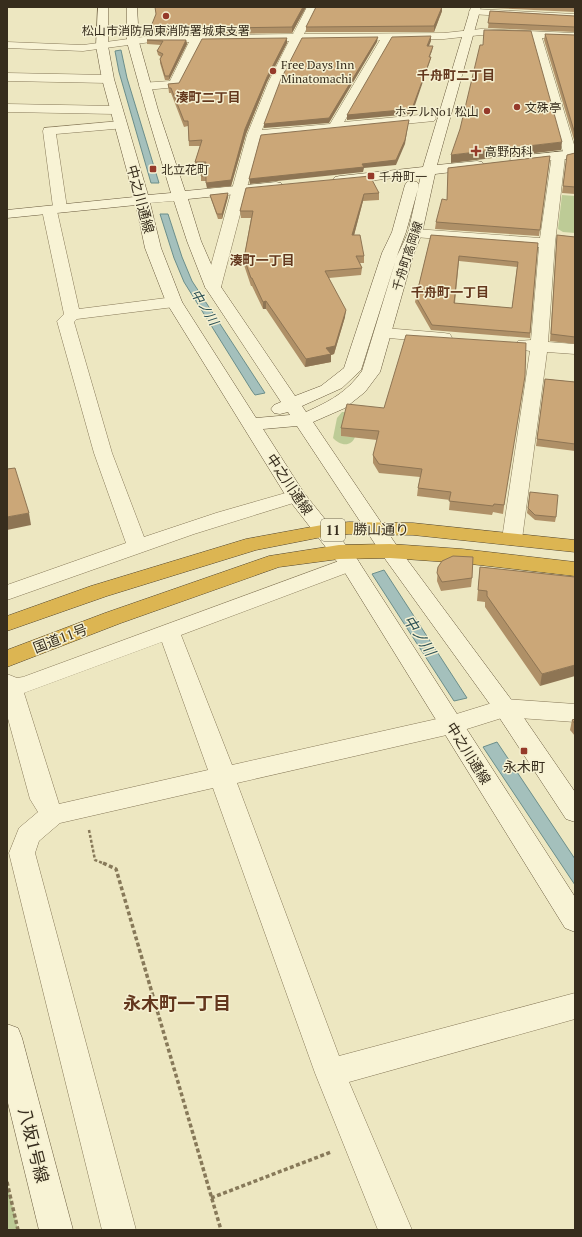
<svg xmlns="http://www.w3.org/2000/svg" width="582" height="1237" viewBox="0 0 582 1237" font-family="'PT Serif','Noto Sans JP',serif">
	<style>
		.green { fill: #bdcb96 }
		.water { fill: #a4c0bc; stroke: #6b8e8a }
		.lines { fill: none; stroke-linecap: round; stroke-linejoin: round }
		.street-casing { stroke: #877959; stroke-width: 1 }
		.secondary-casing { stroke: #68593c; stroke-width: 1 }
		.highway-casing { stroke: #54462d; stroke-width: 1 }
		.path-far1 { stroke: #877959; stroke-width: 2.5; stroke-dasharray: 3 2; stroke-linecap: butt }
		.path { stroke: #877959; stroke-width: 3.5; stroke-dasharray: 4 2.5; stroke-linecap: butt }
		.street { fill: #f8f3d5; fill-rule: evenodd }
		.secondary { fill: #f8f3d5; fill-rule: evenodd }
		.highway { fill: #dcb552; fill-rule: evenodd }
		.wall { fill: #af9067; fill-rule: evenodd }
		.shaded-wall { fill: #8e7554 }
		.building { fill: #cba778; stroke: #8e7554; fill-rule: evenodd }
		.poi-dot { fill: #953a2a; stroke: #f5f0d1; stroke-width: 1.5 }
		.labels { text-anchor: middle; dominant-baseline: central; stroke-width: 3; stroke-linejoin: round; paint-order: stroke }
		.far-poi-label { font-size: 12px; fill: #372d1d; stroke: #f5f0d1; text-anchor: start }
		.far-street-label { font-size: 12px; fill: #372d1d; stroke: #f5f0d1 }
		.far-neighbourhood-label { font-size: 13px; font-weight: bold; fill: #63371d; stroke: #f5f0d1 }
		.far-water-label { font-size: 13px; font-style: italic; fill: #2d5256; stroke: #f5f0d1 }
		.shield { fill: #f5f0d1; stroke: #706853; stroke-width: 1 }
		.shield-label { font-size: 13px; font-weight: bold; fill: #372d1d }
		.street-label { font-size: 14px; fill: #372d1d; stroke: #f5f0d1 }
		.poi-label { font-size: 14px; fill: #372d1d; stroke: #f5f0d1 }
		.water-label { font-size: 15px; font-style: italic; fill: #2d5256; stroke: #f5f0d1 }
		.near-street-label { font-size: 17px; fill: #372d1d; stroke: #f5f0d1 }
		.near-neighbourhood-label { font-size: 18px; font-weight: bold; fill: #63371d; stroke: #f5f0d1 }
	</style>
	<rect width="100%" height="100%" fill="#ede7c1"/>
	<g class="green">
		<polygon points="562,195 575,196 575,233 563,232 558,229"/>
		<path d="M342 412H347L341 436 355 437C351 448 339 445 333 438L337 418Z"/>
		<polygon points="7,1182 18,1230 7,1230"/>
	</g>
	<g class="water">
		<polygon points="121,50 127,78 159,183 151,183 119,72 115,51"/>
		<polygon points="160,214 168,214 182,257 192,281 265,393 255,395 252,391 184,282 174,258"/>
		<polygon points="384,570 467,698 454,701 372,574"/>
		<polygon points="497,742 575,859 575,885 483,747"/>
	</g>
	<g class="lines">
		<g class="street-casing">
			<g id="street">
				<path d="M307 7H317L304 34 444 33 481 29 575 33V39L542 38 575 148V157H565L555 243 548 342 575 344V354L547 352 522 539 519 544 512 545 505 544 502 539 530 351 518 349 516 345 518 341 531 340 539 247 415 237 410 236 408 233 410 230 415 229 540 238 552 155 554 152H563L531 37 481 35 444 39 391 40 344 122 430 114 434 115 436 118 434 121 260 138 221 287 219 290H207L205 287 247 135 268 83 289 41 201 42 178 87 145 90 141 89 139 86 141 83 170 81 189 42H151L83 51 7 48V42L83 45 151 36 293 34ZM380 40 330 124 262 130 280 83 301 41Z"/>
				<polygon points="474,9 575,14 575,20 470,14 469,12 470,10"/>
				<polygon points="7,73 108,75 114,79 108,83 7,81"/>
				<polygon points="7,104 115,106 121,110 115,114 7,112"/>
				<polygon points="120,121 125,122 126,125 125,128 56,134 67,208 65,211 57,211 79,309 174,297 180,299 182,302 180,305 174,307 77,319 74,322 112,453 144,537 216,513 289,492 296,490 303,492 306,496 303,500 194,534 7,600 7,585 126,543 94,453 57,321 64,314 42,210 44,207 53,207 43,131 44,128"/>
				<polygon points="384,328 444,333 450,334 452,338 450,342 444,343 378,337 376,333 378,329"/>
				<path d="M350 557 357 559 360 564 357 569 181 635 232 765 450 716 505 699 575 704V722L505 717 451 734 237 783 339 1056 575 993V1019L349 1082 412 1230H378L315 1073 213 788 60 823 39 841 35 853 136 1230H102L9 853 19 828 38 812 30 799 7 715V674L17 678 23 677ZM162 642 208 770 59 804 24 693Z"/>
			</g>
		</g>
		<g class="secondary-casing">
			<g id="secondary">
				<path d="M98 7H108V46L114 79 148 195 171 193 146 110 127 42V7H137L139 42 158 110 185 191 276 182 281 183 283 186 281 189 276 190 188 199 201 241 221 287 295 396 321 386 344 368 382 253 392 232 405 185 407 182H417L419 185 406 232 398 253 361 370 342 388 302 406 306 412C330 401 346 393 362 371L397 256 408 233 421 175 340 184 335 183 333 180 335 177 340 176 423 167 471 7H481L437 165 477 161 482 162 484 165 482 168 477 169 435 174 422 233 413 256 380 372 365 392 345 408 313 422 397 546 513 702 575 792V822L566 819 497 714 383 556 297 426 263 429 304 493 357 559 575 897V932L565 928 342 568 286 496 166 302 145 248 136 205 7 218V210L134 197 102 79 96 46ZM174 201 187 241 205 287 281 402 274 405 271 409 274 413 280 414 288 412 290 415 256 418 182 302 161 248 150 203Z"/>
				<polygon points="575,150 575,158 517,164 512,163 510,160 512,157 517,156"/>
				<polygon points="7,1024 18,1028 22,1038 73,1230 39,1230 7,1099"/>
			</g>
		</g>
		<g class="highway-casing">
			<g id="highway">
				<polygon points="349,522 413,523 575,540 575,552 413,535 349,534 322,537 256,550 107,596 7,631 7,616 91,586 246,539 322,525"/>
				<polygon points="390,544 462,549 575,562 575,576 462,563 390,558 339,559 279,567 121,623 7,667 7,650 105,613 269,556 339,545"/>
			</g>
		</g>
		<polyline class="path-far1" points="89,830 95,860 105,864"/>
		<g class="path">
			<polyline points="103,863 116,869 221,1230"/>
			<polyline points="7,1182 18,1230"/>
			<polyline points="211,1198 331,1152"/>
		</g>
		<use href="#street" class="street"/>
		<use href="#secondary" class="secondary"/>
		<use href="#highway" class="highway"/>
	</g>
	<g class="wall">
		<polygon points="306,7 292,33 150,35 150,29"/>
		<polygon points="316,7 442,7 442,11 434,32 306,32 306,27"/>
		<polygon points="493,7 575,7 575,12 492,8"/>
		<polygon points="490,11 575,16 575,32 488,28"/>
		<polygon points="545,34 575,35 575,143 544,40"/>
		<polygon points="147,40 186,40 187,44 169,80 165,80 160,63 160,59 161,57 158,55 157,51 161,45 147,44"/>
		<polygon points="287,43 267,82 246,134 231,186 207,188 206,181 201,181 201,176 204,167 196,167 195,162 200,146 189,146 188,126 184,127 171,93 169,93 168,84 179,83"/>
		<polygon points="575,153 575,194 562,193 567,155"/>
		<polygon points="550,156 539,236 435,229 436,222 447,200 448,168"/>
		<polygon points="246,188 379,193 379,200 363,201 354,235 364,256 364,263 360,263 362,268 361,275 329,278 345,317 334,354 331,355 331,362 305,367 266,309 263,309 252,286 251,286 244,265 244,258 251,218 241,218 240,211"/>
		<polygon points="228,193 228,197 222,219 218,219 211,199 210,195"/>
		<path d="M431 235 538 243 530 338 431 330 415 302 416 297ZM459 261 517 267 512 308 455 303Z"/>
		<polygon points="557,235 575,237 575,344 550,341"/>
		<polygon points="526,343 503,514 493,512 492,515 449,510 450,500 417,496 418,488 420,477 379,473 373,463 373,455 377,440 341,436 341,428"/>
		<polygon points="545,379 575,382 575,451 536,446"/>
		<polygon points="530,492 556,517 555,522 535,520 527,513"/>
		<polygon points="438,567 472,578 471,587 441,591 437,581"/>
		<polygon points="480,567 575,577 540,686 485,607 485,602 477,601"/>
		<polygon points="575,719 575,736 570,730 572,720"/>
	</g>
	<g class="shaded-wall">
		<polygon points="303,7 306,7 292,33 292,27"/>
		<polygon points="442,7 442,11 434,32 434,26"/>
		<polygon points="431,36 431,41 427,51 427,46"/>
		<polygon points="378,37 377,42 329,123 264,128 264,124"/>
		<polygon points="287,38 287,43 267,82 246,134 231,186 207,188 206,183 267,77"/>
		<polygon points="186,40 187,44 169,80 169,76"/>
		<polygon points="433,46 432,51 428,61 429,57"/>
		<polygon points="431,57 430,61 412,114 347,120 347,115"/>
		<polygon points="409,120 408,125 405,144 396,165 364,168 363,172 250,184 249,179 362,164"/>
		<polygon points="562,142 561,150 451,163 451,155"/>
		<polygon points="228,193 228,197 222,219 222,214"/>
		<polygon points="364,194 363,201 352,243 352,235"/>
		<polygon points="266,301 266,309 263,309 263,302"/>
		<polygon points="346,310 345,317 334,354 331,355 331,362 305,367 306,359 326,348"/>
		<polygon points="29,513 31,525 7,530 7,517"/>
		<polygon points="575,665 575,676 540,686 542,674"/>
	</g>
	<g class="building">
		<polygon points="155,7 303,7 292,27 150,29 156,14"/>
		<polygon points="316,7 442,7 434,26 306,27"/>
		<polygon points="490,11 575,16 575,27 488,23"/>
		<polygon points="484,30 531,31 562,142 451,155 460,129 480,45 483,45"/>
		<polygon points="545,34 575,35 575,134"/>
		<polygon points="431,36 427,46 433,46 429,57 431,57 412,109 347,115 392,37"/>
		<polygon points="378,37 329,118 264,124 281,79 302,38"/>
		<polygon points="287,38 267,77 245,129 231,180 206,183 206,176 201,176 206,162 195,162 202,140 189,141 188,121 184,121 171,88 169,88 168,84 179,83 202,39"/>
		<polygon points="147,40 186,40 169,76 165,76 160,59 163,54 157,51 163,41"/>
		<polygon points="409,120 405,140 396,160 362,164 364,167 249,179 261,135"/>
		<polygon points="575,153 575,187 563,186 567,155"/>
		<polygon points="550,156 540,230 436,222 442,199 447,200 448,168"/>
		<polygon points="370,176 379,193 364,194 352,235 360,235 364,256 356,256 362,268 325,271 346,310 335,346 326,348 331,354 306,359 266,301 263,302 252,278 251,278 244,258 253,211 240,211 246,188"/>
		<polygon points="228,193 222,214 217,214 210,195"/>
		<path d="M431 235 538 243 530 333 432 325 416 297ZM459 256 518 262 512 308 454 303Z"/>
		<polygon points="557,235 575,237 575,337 551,334"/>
		<polygon points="406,335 526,343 525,376 504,505 494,504 493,506 449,501 451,492 418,488 422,469 379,464 373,455 379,431 341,428 347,404 384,408"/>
		<polygon points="545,379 575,382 575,444 537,439"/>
		<polygon points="15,468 29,513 7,517 7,469"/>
		<polygon points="530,492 558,495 556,517 535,515 528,508"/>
		<polygon points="453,556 473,557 472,578 442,582 437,573 438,567 442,561"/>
		<polygon points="480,567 575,577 575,665 542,674 487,596 487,591 478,590"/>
		<polygon points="575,719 575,724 572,720"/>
	</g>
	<g class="poi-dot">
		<circle cx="166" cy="16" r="4"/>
		<circle cx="273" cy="71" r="4"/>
		<circle cx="517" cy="107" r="4"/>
		<circle cx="487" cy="111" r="4"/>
		<path d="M474 145h4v4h4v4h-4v4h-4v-4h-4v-4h4z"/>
		<rect x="149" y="165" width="8" height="8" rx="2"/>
		<rect x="367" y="172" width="8" height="8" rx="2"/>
		<rect x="520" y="747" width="8" height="8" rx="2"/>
	</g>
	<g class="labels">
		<g class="far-poi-label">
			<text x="166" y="30" text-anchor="middle">松山市消防局東消防署城東支署</text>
			<text x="281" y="64">Free Days Inn<tspan x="281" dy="14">Minatomachi</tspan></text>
			<text x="525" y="107">文殊亭</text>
			<text x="479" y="111" text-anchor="end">ホテルNo1 松山</text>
			<text x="485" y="151">高野内科</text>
			<text x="161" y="169">北立花町</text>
			<text x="379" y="176">千舟町一</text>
		</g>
		<g class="far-street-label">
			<text transform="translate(407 256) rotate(-72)">千舟町高岡線</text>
		</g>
		<g class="far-neighbourhood-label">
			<text x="456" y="75">千舟町二丁目</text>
			<text x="208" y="97">湊町二丁目</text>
			<text x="262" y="260">湊町一丁目</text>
			<text x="450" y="292">千舟町一丁目</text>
		</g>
		<g class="far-water-label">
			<text transform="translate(205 307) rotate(58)">中ノ川</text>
		</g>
		<rect class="shield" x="321" y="519" width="24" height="22" rx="3"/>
		<g class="shield-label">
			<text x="333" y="530">11</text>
		</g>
		<g class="street-label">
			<text transform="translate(141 199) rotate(75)">中之川通線</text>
			<text transform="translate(290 484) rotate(56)">中之川通線</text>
			<text transform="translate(381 529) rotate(1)">勝山通り</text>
			<text transform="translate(60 638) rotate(-21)">国道11号</text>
			<text transform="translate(469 753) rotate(58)">中之川通線</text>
		</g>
		<g class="poi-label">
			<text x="524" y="766">永木町</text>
		</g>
		<g class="water-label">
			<text transform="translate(420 635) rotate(57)">中ノ川</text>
		</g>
		<g class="near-street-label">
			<text transform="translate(34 1145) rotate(76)">八坂1号線</text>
		</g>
		<g class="near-neighbourhood-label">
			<text x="177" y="1003">永木町一丁目</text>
		</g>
	</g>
	<rect width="582" height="1237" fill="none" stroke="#372d1d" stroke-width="16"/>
</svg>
